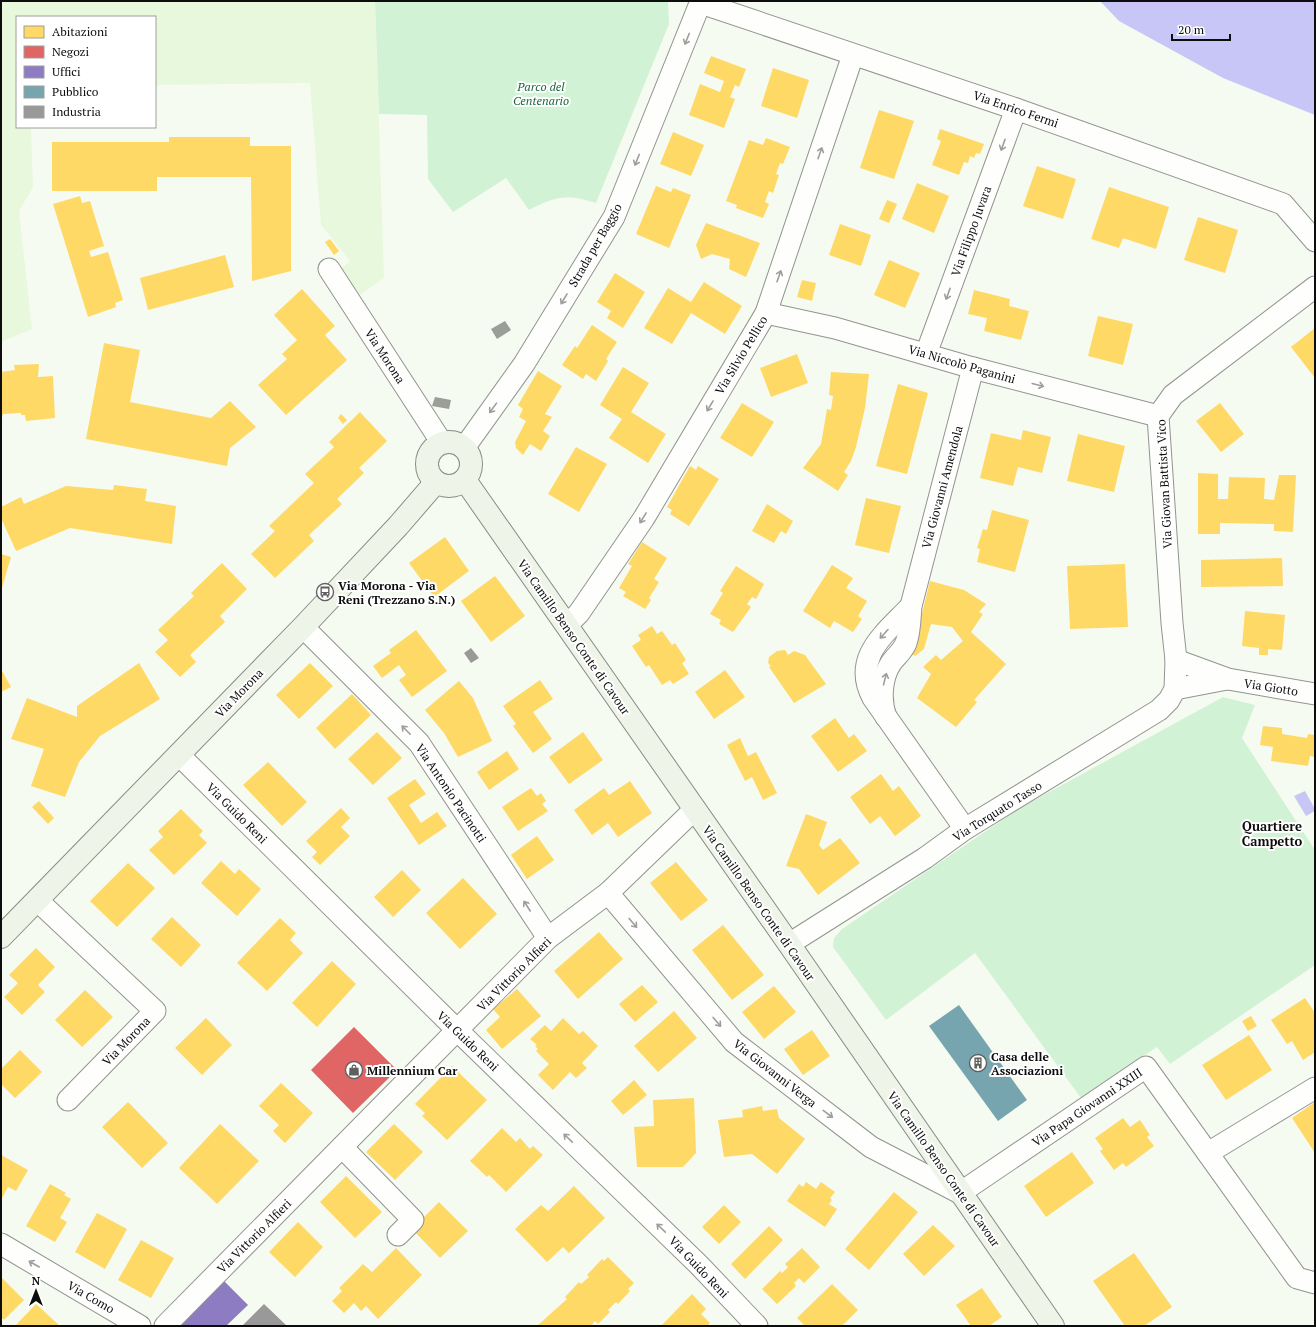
<svg xmlns="http://www.w3.org/2000/svg" width="1316" height="1327" viewBox="0 0 1316 1327" font-family="'PT Serif',serif">
	<style>
		.farmland { fill: #e8f8dd }
		.green { fill: #d2f2d5 }
		.water { fill: #c8c6f6 }
		.homes { fill: #ffd966 }
		.shops { fill: #e06666 }
		.offices { fill: #8e7cc3 }
		.public { fill: #76a5af }
		.industry { fill: #999 }
		.building { fill: #9b9e97 }
		.lines { fill: none; stroke-linecap: round; stroke-linejoin: round }
		.minor-casing { stroke: #929490; stroke-width: 23 }
		.secondary-casing { stroke: #898b86; stroke-width: 24 }
		.minor { stroke: #fefefd; stroke-width: 21 }
		.secondary { stroke: #eef5e8; stroke-width: 22 }
		.oneway { stroke: #9e9e9d }
		.labels { text-anchor: middle; dominant-baseline: central; stroke-width: 4; stroke-linejoin: round; paint-order: stroke }
		.park-label { font-size: 12px; font-style: italic; fill: #1b673f; stroke: #fff }
		.street-label { font-size: 12px; fill: #0d0d0d; stroke: #fff }
		.poi-label { font-size: 12px; font-weight: bold; fill: #0d0d0d; stroke: #fff; text-anchor: start }
		.neighbourhood-label { font-size: 13px; font-weight: bold; fill: #0d0d0d; stroke: #fff }
	</style>
	<rect width="100%" height="100%" fill="#f6fbf1"/>
	<polygon class="farmland" points="1,1 375,1 384,278 360,295 342,268 350,261 321,225 310,83 155,85 155,17 17,17 17,127 31,127 33,187 19,211 32,329 1,342"/>
	<g class="green">
		<path d="M375 1H668L669 24 596 203C567 194 556 196 529 210L506 178 453 212 428 179 427 115 379 114Z"/>
		<polygon points="1223,697 1255,705 1242,738 1315,850 1315,965 1170,1064 1157,1047 1081,1098 975,953 886,1020 833,947 834,938 842,929 1020,808"/>
	</g>
	<g class="water">
		<polygon points="1100,1 1315,1 1315,115 1223,78 1119,21"/>
		<polygon points="1305,791 1315,809 1315,811 1306,816 1294,796"/>
	</g>
	<g class="homes">
		<polygon points="711,56 746,69 739,87 735,85 730,97 735,99 724,128 689,115 700,84 720,92 724,81 704,73"/>
		<polygon points="773,68 809,80 797,118 761,106"/>
		<polygon points="879,110 914,121 894,179 860,168"/>
		<polygon points="940,129 984,144 980,154 976,153 974,158 970,156 968,163 964,162 959,175 932,165 941,141 937,139"/>
		<polygon points="673,132 704,145 691,176 660,164"/>
		<polygon points="169,137 250,137 250,146 291,146 291,271 252,281 251,177 157,177 157,191 52,191 52,142 169,142"/>
		<polygon points="766,138 790,147 783,164 780,163 776,174 779,175 773,193 769,191 765,202 769,204 763,218 736,208 737,205 726,201 749,140 763,145"/>
		<polygon points="1037,166 1076,179 1063,219 1023,206"/>
		<polygon points="917,183 949,196 934,233 902,219"/>
		<polygon points="656,186 671,192 673,188 691,195 669,248 636,234"/>
		<polygon points="1109,187 1169,207 1156,249 1123,238 1119,248 1091,239"/>
		<polygon points="80,196 82,203 90,201 104,246 89,251 91,257 108,252 123,300 115,303 116,307 88,317 53,204"/>
		<polygon points="887,200 897,204 889,223 879,219"/>
		<polygon points="1198,217 1238,230 1225,273 1184,260"/>
		<polygon points="706,223 760,243 746,277 729,269 730,259 712,254 701,259 696,245"/>
		<polygon points="840,224 871,235 861,266 829,255"/>
		<polygon points="330,239 339,251 334,255 325,242"/>
		<polygon points="225,255 234,287 148,310 140,278"/>
		<polygon points="889,260 920,273 905,308 874,295"/>
		<polygon points="615,273 645,292 623,328 607,318 611,311 597,302"/>
		<polygon points="802,280 816,283 812,301 797,297"/>
		<polygon points="704,282 742,306 725,334 691,313 672,344 644,328 668,288 691,302"/>
		<polygon points="302,289 335,326 325,335 347,360 286,415 258,385 287,359 282,354 297,340 274,315"/>
		<polygon points="974,290 1010,299 1009,306 1029,311 1021,340 984,331 987,318 968,314"/>
		<polygon points="1098,316 1133,324 1123,365 1088,356"/>
		<polygon points="592,325 617,342 606,359 608,361 596,381 586,374 583,379 562,365 575,346 577,348"/>
		<polygon points="1315,328 1315,378 1291,347"/>
		<polygon points="104,343 140,350 130,402 211,418 230,401 256,427 230,448 227,466 86,439"/>
		<polygon points="797,354 808,383 771,397 760,368"/>
		<polygon points="39,364 38,377 53,376 55,418 26,421 25,415 21,415 21,413 3,414 1,420 1,372 15,370 14,365"/>
		<polygon points="623,367 649,383 631,412 666,434 648,463 609,438 622,419 600,405"/>
		<polygon points="538,371 562,386 545,414 552,417 543,431 550,436 541,451 530,444 523,455 516,448 515,442 526,421 519,417 523,409 518,405"/>
		<polygon points="831,372 869,374 865,408 856,447 851,461 844,472 848,475 838,491 803,468 821,444 827,409 831,410 833,396 829,395"/>
		<polygon points="898,384 928,393 907,474 876,466"/>
		<polygon points="742,403 774,422 752,457 720,438"/>
		<polygon points="1220,403 1244,434 1221,452 1196,421"/>
		<polygon points="360,412 387,441 359,468 364,473 337,499 342,504 309,535 314,541 275,578 251,554 275,531 269,526 314,483 305,474 334,447 329,442"/>
		<polygon points="341,414 347,420 343,424 338,418"/>
		<polygon points="1023,430 1051,437 1042,473 1018,467 1013,486 980,478 991,433 1021,440"/>
		<polygon points="1078,434 1125,446 1114,492 1067,481"/>
		<polygon points="576,447 607,464 579,512 548,494"/>
		<polygon points="690,466 696,470 698,466 719,479 689,526 670,514 672,510 667,507"/>
		<polygon points="1198,473 1218,474 1218,499 1228,499 1229,477 1265,478 1264,499 1274,500 1279,475 1296,475 1293,532 1274,531 1274,524 1220,523 1220,534 1198,534"/>
		<polygon points="114,485 147,489 145,501 176,506 172,544 70,528 16,551 1,518 1,507 21,497 24,504 66,486 113,490"/>
		<polygon points="866,498 901,506 889,553 855,545"/>
		<polygon points="767,504 793,521 786,534 781,531 774,543 752,531"/>
		<polygon points="992,510 1029,520 1015,572 977,562 980,549 977,548 983,529 987,530"/>
		<polygon points="445,537 469,571 434,597 409,563"/>
		<polygon points="642,542 667,558 654,579 659,582 649,598 651,600 645,609 623,596 626,592 619,588 632,566 628,564"/>
		<polygon points="1,554 11,557 1,591"/>
		<polygon points="1282,558 1283,586 1201,587 1201,560"/>
		<polygon points="222,563 247,589 220,616 225,622 190,655 196,662 180,677 155,652 168,640 158,630 194,596 191,593"/>
		<polygon points="1125,564 1128,627 1070,629 1067,566"/>
		<polygon points="832,565 853,578 846,588 867,601 858,616 862,619 853,632 834,621 830,628 803,611"/>
		<polygon points="736,566 764,584 756,599 752,597 747,604 751,607 733,632 719,624 721,620 710,614 723,593 720,591"/>
		<polygon points="495,576 525,616 491,642 461,601"/>
		<polygon points="930,581 964,590 986,604 979,612 983,614 971,632 1006,664 974,700 977,702 956,727 917,698 931,674 923,667 936,655 941,660 963,641 952,627 931,624 924,649 915,656 907,651 914,646"/>
		<polygon points="1245,611 1285,615 1282,650 1268,649 1268,655 1259,655 1259,648 1242,646"/>
		<polygon points="652,626 657,634 662,631 672,645 675,643 686,660 682,663 689,674 673,684 670,680 662,685 649,665 646,667 632,646 641,640 638,635"/>
		<polygon points="416,630 447,671 412,697 399,680 406,675 399,665 382,678 373,666 391,653 389,650"/>
		<polygon points="785,650 788,655 794,651 805,655 826,684 794,703 769,667 771,666 768,663 769,657 777,651"/>
		<polygon points="139,663 160,699 100,736 79,762 65,797 31,786 44,749 11,739 27,698 77,717 77,706"/>
		<polygon points="310,663 333,686 299,719 276,695"/>
		<polygon points="1,669 11,687 1,692"/>
		<polygon points="725,670 745,697 714,719 695,692"/>
		<polygon points="540,680 553,699 533,712 552,739 533,753 513,726 516,724 503,706"/>
		<polygon points="459,681 473,698 492,741 458,757 444,733 425,710"/>
		<polygon points="352,694 371,715 335,749 316,728"/>
		<polygon points="835,718 849,738 854,734 867,751 838,772 811,736"/>
		<polygon points="1263,726 1282,728 1282,734 1307,738 1308,734 1315,735 1315,757 1310,756 1308,766 1271,761 1273,747 1260,745"/>
		<polygon points="377,732 402,758 373,785 348,759"/>
		<polygon points="583,732 603,760 569,784 549,757"/>
		<polygon points="740,738 748,756 756,752 777,793 763,800 752,777 745,781 727,745"/>
		<polygon points="507,751 519,769 489,790 477,772"/>
		<polygon points="268,762 307,802 282,826 243,785"/>
		<polygon points="881,774 893,791 899,786 921,816 895,836 880,816 870,824 850,797"/>
		<polygon points="415,779 426,794 409,805 421,823 437,812 447,826 419,845 387,798"/>
		<polygon points="630,781 652,813 618,837 608,823 592,835 574,810 604,788 609,795"/>
		<polygon points="531,788 537,796 541,793 546,801 542,804 548,811 518,831 502,807"/>
		<polygon points="39,801 54,818 48,824 32,807"/>
		<polygon points="341,808 350,818 341,827 350,836 320,865 312,857 317,852 306,841"/>
		<polygon points="181,809 203,831 199,835 207,843 174,875 149,850 163,837 158,831"/>
		<polygon points="806,814 827,822 819,845 823,850 840,838 860,863 818,895 799,869 786,866"/>
		<polygon points="537,836 554,860 527,879 511,855"/>
		<polygon points="221,861 235,874 239,869 261,889 237,916 201,883"/>
		<polygon points="676,862 708,900 681,921 650,883"/>
		<polygon points="128,863 155,888 117,927 90,901"/>
		<polygon points="402,870 421,890 393,917 374,897"/>
		<polygon points="463,878 497,914 460,949 426,913"/>
		<polygon points="172,917 201,945 181,967 151,939"/>
		<polygon points="280,918 296,933 290,940 303,953 267,991 237,963"/>
		<polygon points="723,925 764,975 732,1000 692,950"/>
		<polygon points="599,932 623,959 578,999 554,971"/>
		<polygon points="36,948 55,967 38,985 45,992 22,1015 4,997 18,983 9,975"/>
		<polygon points="332,961 356,984 317,1027 292,1003"/>
		<polygon points="642,985 658,1002 635,1022 619,1004"/>
		<polygon points="774,986 796,1012 764,1039 742,1012"/>
		<polygon points="517,989 541,1016 502,1049 486,1030 500,1017 493,1009"/>
		<polygon points="85,990 113,1017 82,1047 55,1020"/>
		<polygon points="1305,998 1315,1013 1315,1052 1303,1060 1292,1041 1287,1044 1271,1020"/>
		<polygon points="674,1011 697,1038 658,1072 634,1046"/>
		<polygon points="1251,1016 1257,1026 1248,1031 1242,1021"/>
		<polygon points="206,1018 232,1045 202,1075 175,1048"/>
		<polygon points="563,1018 579,1034 583,1031 598,1046 582,1063 587,1068 576,1078 570,1072 553,1090 538,1075 549,1064 536,1051 538,1049 535,1046 537,1045 530,1039 545,1025 551,1031"/>
		<polygon points="812,1030 830,1056 803,1075 784,1049"/>
		<polygon points="1249,1035 1272,1070 1226,1100 1202,1065"/>
		<polygon points="20,1050 42,1072 15,1098 1,1084 1,1069"/>
		<polygon points="452,1066 487,1100 447,1140 422,1116 425,1113 415,1104"/>
		<polygon points="634,1080 647,1095 623,1115 611,1101"/>
		<polygon points="281,1083 313,1113 285,1143 273,1131 279,1125 259,1106"/>
		<polygon points="694,1098 696,1153 683,1167 637,1167 634,1127 654,1126 653,1100"/>
		<polygon points="128,1102 168,1143 142,1168 102,1127"/>
		<polygon points="1315,1102 1315,1153 1292,1118"/>
		<polygon points="762,1106 763,1111 777,1109 779,1118 805,1139 777,1174 752,1154 724,1157 718,1120 743,1117 742,1110"/>
		<polygon points="1123,1118 1130,1127 1140,1120 1150,1135 1147,1137 1154,1146 1126,1167 1123,1163 1114,1170 1100,1151 1103,1149 1095,1138"/>
		<polygon points="220,1124 259,1161 217,1204 179,1168"/>
		<polygon points="394,1124 423,1152 395,1180 366,1152"/>
		<polygon points="502,1128 516,1142 520,1138 530,1149 533,1146 543,1155 506,1192 489,1175 487,1177 470,1161"/>
		<polygon points="1072,1152 1094,1183 1046,1217 1024,1186"/>
		<polygon points="1,1155 28,1170 16,1191 8,1187 1,1200"/>
		<polygon points="346,1176 382,1212 355,1238 320,1202"/>
		<polygon points="806,1182 816,1189 821,1182 835,1192 830,1198 832,1200 829,1204 837,1209 825,1227 787,1201 799,1184 803,1187"/>
		<polygon points="50,1184 66,1193 64,1195 71,1199 60,1218 67,1222 55,1242 26,1226"/>
		<polygon points="574,1186 605,1218 569,1253 563,1247 547,1262 515,1229 541,1205 548,1211"/>
		<polygon points="894,1192 918,1212 869,1270 845,1249"/>
		<polygon points="439,1202 468,1231 440,1258 412,1229"/>
		<polygon points="724,1205 741,1222 719,1244 702,1227"/>
		<polygon points="97,1213 127,1229 105,1269 75,1252"/>
		<polygon points="298,1222 323,1247 295,1277 269,1252"/>
		<polygon points="933,1225 955,1246 924,1276 903,1254"/>
		<polygon points="769,1226 783,1240 745,1279 731,1264"/>
		<polygon points="141,1240 174,1258 151,1298 118,1280"/>
		<polygon points="396,1248 422,1275 378,1319 366,1306 361,1311 354,1303 344,1313 332,1301 342,1291 339,1288 363,1264 372,1272"/>
		<polygon points="802,1248 820,1267 804,1283 799,1278 794,1283 796,1286 777,1304 762,1289 780,1271 782,1273 788,1267 785,1264"/>
		<polygon points="1134,1253 1172,1307 1144,1326 1125,1326 1093,1281"/>
		<polygon points="608,1257 634,1283 628,1289 630,1291 618,1304 616,1302 608,1310 610,1312 598,1324 595,1321 591,1326 537,1326 567,1299 565,1297 579,1282 581,1284 589,1277 587,1275 602,1259 604,1261"/>
		<polygon points="1,1277 24,1300 4,1320 1,1317"/>
		<polygon points="832,1284 858,1310 842,1326 805,1326 797,1318"/>
		<polygon points="982,1288 1002,1317 989,1326 971,1326 956,1305"/>
		<polygon points="692,1294 706,1309 701,1314 710,1323 707,1326 661,1326"/>
		<polygon points="36,1304 60,1326 15,1326"/>
	</g>
	<polygon class="shops" points="354,1027 397,1070 353,1113 311,1070"/>
	<polygon class="offices" points="223,1280 248,1305 226,1326 179,1326"/>
	<polygon class="public" points="959,1005 1027,1100 998,1121 929,1026"/>
	<g class="industry">
		<polygon points="471,648 479,658 471,663 464,653"/>
		<polygon points="264,1304 287,1326 242,1326"/>
	</g>
	<g class="building">
		<polygon points="505,321 511,330 497,339 491,329"/>
		<polygon points="435,397 451,400 449,409 432,406"/>
	</g>
	<g class="lines">
		<g class="minor-casing">
			<g id="minor">
				<polyline points="701,3 1016,109 1283,204 1315,241"/>
				<polyline points="329,269 442,443"/>
				<polyline points="766,313 835,328 973,368 1158,416"/>
				<polyline points="926,354 1016,109"/>
				<polyline points="464,448 524,364 614,217 701,1"/>
				<path d="M911 606C886 633 851 657 873 698L965 829"/>
				<polyline points="567,625 579,613 644,518 766,313 853,55"/>
				<polyline points="303,627 419,743 548,938"/>
				<polyline points="1176,660 1228,679 1315,694"/>
				<polyline points="1175,689 1227,679"/>
				<path d="M886 717C880 701 881 678 891 663 896 656 903 651 906 643 910 632 910 618 911 606L973 368"/>
				<polyline points="179,755 457,1030 699,1265 757,1326"/>
				<polyline points="608,893 734,1042 871,1147 960,1193 1146,1067 1297,1278 1315,1283"/>
				<polyline points="38,901 155,1011 68,1100"/>
				<polyline points="789,944 925,858 965,829 1159,710 1169,700 1175,689 1176,660 1172,623 1158,416 1173,395 1315,287"/>
				<polyline points="342,1147 413,1220 398,1235"/>
				<polyline points="1208,1153 1315,1088"/>
				<polyline points="1,1244 140,1326"/>
				<polyline points="165,1326 548,938 608,893 694,810"/>
			</g>
		</g>
		<g class="secondary-casing">
			<g id="secondary">
				<circle cx="449" cy="464" r="22"/>
				<polyline points="465,480 789,944 1053,1326"/>
				<polyline points="1,937 303,627 398,526 436,482"/>
			</g>
		</g>
		<use href="#minor" class="minor"/>
		<use href="#secondary" class="secondary"/>
	</g>
	<defs><path id="oneway-shaft" d="M-6 0H5M1.5-3L5.5 0L1.5 3" fill="none" stroke-width="1.6" stroke-linecap="round" stroke-linejoin="round"/></defs>
	<g class="oneway">
		<use href="#oneway-shaft" transform="translate(687 39) rotate(112)"/>
		<use href="#oneway-shaft" transform="translate(1003 145) rotate(110)"/>
		<use href="#oneway-shaft" transform="translate(820 153) rotate(-71)"/>
		<use href="#oneway-shaft" transform="translate(637 160) rotate(112)"/>
		<use href="#oneway-shaft" transform="translate(779 276) rotate(-71)"/>
		<use href="#oneway-shaft" transform="translate(948 294) rotate(110)"/>
		<use href="#oneway-shaft" transform="translate(564 299) rotate(121)"/>
		<use href="#oneway-shaft" transform="translate(1038 385) rotate(14)"/>
		<use href="#oneway-shaft" transform="translate(710 406) rotate(121)"/>
		<use href="#oneway-shaft" transform="translate(493 408) rotate(126)"/>
		<use href="#oneway-shaft" transform="translate(643 518) rotate(122)"/>
		<use href="#oneway-shaft" transform="translate(884 634) rotate(132)"/>
		<use href="#oneway-shaft" transform="translate(885 679) rotate(-76)"/>
		<use href="#oneway-shaft" transform="translate(406 730) rotate(-135)"/>
		<use href="#oneway-shaft" transform="translate(527 906) rotate(-123)"/>
		<use href="#oneway-shaft" transform="translate(633 923) rotate(50)"/>
		<use href="#oneway-shaft" transform="translate(717 1022) rotate(50)"/>
		<use href="#oneway-shaft" transform="translate(828 1114) rotate(37)"/>
		<use href="#oneway-shaft" transform="translate(568 1138) rotate(-136)"/>
		<use href="#oneway-shaft" transform="translate(661 1228) rotate(-136)"/>
		<use href="#oneway-shaft" transform="translate(34 1264) rotate(-150)"/>
	</g>
	<defs>
		<g id="bus-ring" transform="scale(0.9)"><circle r="9.5" fill="#fff" stroke="#5f605d" stroke-width="1.5"/><path d="M-5-6H5V4H4V6H2V4H-2V6H-4V4H-5ZM-3.5-4V0h7V-4ZM-3.5 1.2v1.5H-2V1.2ZM2 1.2v1.5H3.5V1.2Z" fill="#5f605d"/></g>
		<g id="building-ring" transform="scale(0.9)"><circle r="9.5" fill="#fff" stroke="#5f605d" stroke-width="1.5"/><path d="M-4-6H4V6H1V3H-1V6H-4ZM-2.5-4.3h1.7v1.8h-1.7ZM.8-4.3h1.7v1.8H.8ZM-2.5-1h1.7V.8h-1.7ZM.8-1h1.7V.8H.8Z" fill="#5f605d"/></g>
		<g id="shop-ring" transform="scale(0.9)"><circle r="9.5" fill="#fff" stroke="#5f605d" stroke-width="1.5"/><path d="M-5-2.5h2.3a2.7 3.5 0 0 1 5.4 0H5L5.5 6h-11ZM-1.5-2.5h3a1.5 2.3 0 0 0-3 0Z" fill="#5f605d"/></g>
	</defs>
	<g fill-rule="evenodd">
		<use href="#bus-ring" x="325" y="592"/>
		<use href="#building-ring" x="978" y="1063"/>
		<use href="#shop-ring" x="354" y="1070"/>
	</g>
	<g class="labels">
		<g class="park-label">
			<text x="541" y="86">Parco del<tspan x="541" dy="14">Centenario</tspan></text>
		</g>
		<g class="street-label">
			<text transform="translate(1016 109) rotate(19)">Via Enrico Fermi</text>
			<text transform="translate(971 231) rotate(-70)">Via Filippo Juvara</text>
			<text transform="translate(595 245) rotate(-60)">Strada per Baggio</text>
			<text transform="translate(741 355) rotate(-59)">Via Silvio Pellico</text>
			<text transform="translate(385 356) rotate(57)">Via Morona</text>
			<text transform="translate(962 364) rotate(16)">Via Niccolò Paganini</text>
			<text transform="translate(1164 484) rotate(-93)">Via Giovan Battista Vico</text>
			<text transform="translate(942 487) rotate(-75)">Via Giovanni Amendola</text>
			<text transform="translate(574 637) rotate(55)">Via Camillo Benso Conte di Cavour</text>
			<text transform="translate(1271 687) rotate(9)">Via Giotto</text>
			<text transform="translate(239 693) rotate(-46)">Via Morona</text>
			<text transform="translate(451 793) rotate(56)">Via Antonio Pacinotti</text>
			<text transform="translate(997 811) rotate(-32)">Via Torquato Tasso</text>
			<text transform="translate(237 813) rotate(45)">Via Guido Reni</text>
			<text transform="translate(759 903) rotate(55)">Via Camillo Benso Conte di Cavour</text>
			<text transform="translate(514 974) rotate(-45)">Via Vittorio Alfieri</text>
			<text transform="translate(126 1041) rotate(-46)">Via Morona</text>
			<text transform="translate(468 1041) rotate(44)">Via Guido Reni</text>
			<text transform="translate(775 1073) rotate(38)">Via Giovanni Verga</text>
			<text transform="translate(1087 1107) rotate(-34)">Via Papa Giovanni XXIII</text>
			<text transform="translate(944 1169) rotate(55)">Via Camillo Benso Conte di Cavour</text>
			<text transform="translate(254 1236) rotate(-45)">Via Vittorio Alfieri</text>
			<text transform="translate(699 1267) rotate(46)">Via Guido Reni</text>
			<text transform="translate(91 1297) rotate(30)">Via Como</text>
		</g>
		<g class="poi-label">
			<text x="338" y="585">Via Morona - Via<tspan x="338" dy="14">Reni (Trezzano S.N.)</tspan></text>
			<text x="991" y="1056">Casa delle<tspan x="991" dy="14">Associazioni</tspan></text>
			<text x="367" y="1070">Millennium Car</text>
		</g>
		<g class="neighbourhood-label">
			<text x="1272" y="826">Quartiere<tspan x="1272" dy="15">Campetto</tspan></text>
		</g>
	</g>
	<rect width="1316" height="1327" fill="none" stroke="#0d0d0d" stroke-width="4"/>
	<rect x="16" y="16" width="140" height="112" fill="#ffffff" stroke="#9e9e9e"/>
	<rect x="24" y="26" width="20" height="12" fill="#ffd966" stroke="#9e9e9e"/>
	<text x="52" y="36" font-size="12" fill="#0d0d0d">Abitazioni</text>
	<rect x="24" y="46" width="20" height="12" fill="#e06666" stroke="#9e9e9e"/>
	<text x="52" y="56" font-size="12" fill="#0d0d0d">Negozi</text>
	<rect x="24" y="66" width="20" height="12" fill="#8e7cc3" stroke="#9e9e9e"/>
	<text x="52" y="76" font-size="12" fill="#0d0d0d">Uffici</text>
	<rect x="24" y="86" width="20" height="12" fill="#76a5af" stroke="#9e9e9e"/>
	<text x="52" y="96" font-size="12" fill="#0d0d0d">Pubblico</text>
	<rect x="24" y="106" width="20" height="12" fill="#999999" stroke="#9e9e9e"/>
	<text x="52" y="116" font-size="12" fill="#0d0d0d">Industria</text>
	<g transform="translate(36 1291)" stroke="#ffffff" stroke-width="3" paint-order="stroke">
	<path d="M0-3L7 15L0 10L-7 15Z" fill="#0d0d0d"/>
	<text y="-6" font-size="11" font-weight="bold" text-anchor="middle" fill="#0d0d0d">N</text>
	</g>
	<path d="M1172 34v6h58v-6" fill="none" stroke="#0d0d0d" stroke-width="2"/>
	<text x="1178" y="34" font-size="12" fill="#0d0d0d" stroke="#ffffff" stroke-width="3" paint-order="stroke">20 m</text>
</svg>
